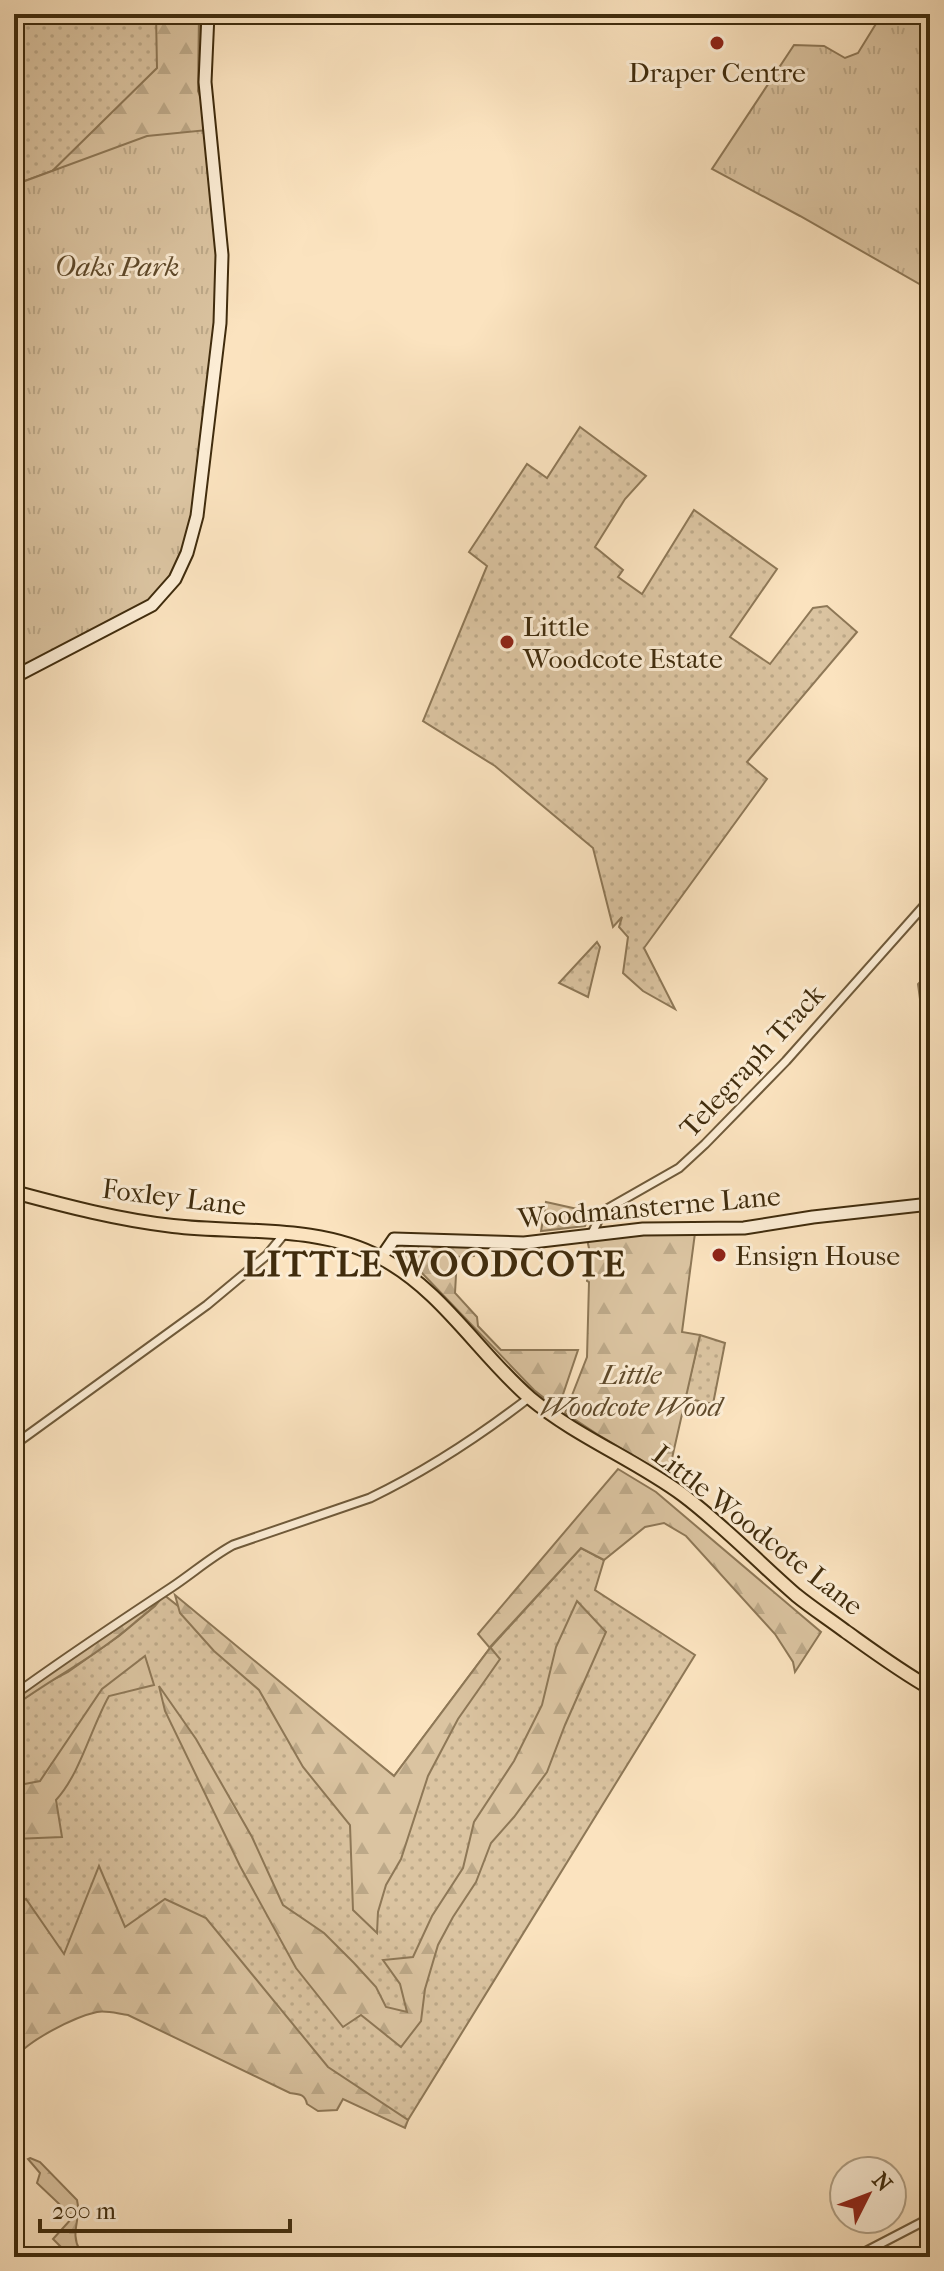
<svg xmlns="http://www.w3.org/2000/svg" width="944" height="2271" viewBox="0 0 944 2271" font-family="'IM FELL French Canon',serif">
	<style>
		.grass { fill: url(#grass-dots); stroke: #8e7857; stroke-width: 2 }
		.forest { fill: url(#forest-firs); stroke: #8e7857; stroke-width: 2 }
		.park { fill: url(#park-tufts); stroke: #8e7857; stroke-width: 2 }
		.pitch { fill: #dbc4a1; stroke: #8e7857; stroke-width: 2 }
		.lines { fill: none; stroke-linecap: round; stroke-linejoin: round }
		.street-casing { stroke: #6f5a3a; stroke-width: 11 }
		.secondary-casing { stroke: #402c0d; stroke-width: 15 }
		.primary-casing { stroke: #402c0d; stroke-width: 16 }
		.street { stroke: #fcedd5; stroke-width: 7 }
		.secondary { stroke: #fcedd5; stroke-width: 11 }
		.primary { stroke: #fbe3bf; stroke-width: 12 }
		.poi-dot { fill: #8f2418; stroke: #fcedd5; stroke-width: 3 }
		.labels { text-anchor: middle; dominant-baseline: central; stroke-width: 6; stroke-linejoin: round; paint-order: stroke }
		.poi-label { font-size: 28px; fill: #402c0d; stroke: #fcedd5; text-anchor: start }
		.park-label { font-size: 28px; font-style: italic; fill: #5f4a2b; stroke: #fcedd5 }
		.street-label { font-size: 28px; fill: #402c0d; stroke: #fcedd5 }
		.district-label { font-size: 36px; font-weight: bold; letter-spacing: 2px; fill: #402c0d; stroke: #fcedd5 }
	</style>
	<defs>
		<pattern id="grass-dots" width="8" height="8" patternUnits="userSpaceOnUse" patternTransform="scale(2)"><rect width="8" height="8" fill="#dbc4a1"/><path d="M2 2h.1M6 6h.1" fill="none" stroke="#bda989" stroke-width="1.8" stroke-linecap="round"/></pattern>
		<pattern id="forest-firs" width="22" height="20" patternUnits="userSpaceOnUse" patternTransform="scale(2)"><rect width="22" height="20" fill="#dbc4a1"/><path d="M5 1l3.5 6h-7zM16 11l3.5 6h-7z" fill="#bda989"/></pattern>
		<pattern id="park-tufts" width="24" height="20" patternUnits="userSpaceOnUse" patternTransform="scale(2)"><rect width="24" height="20" fill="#dbc4a1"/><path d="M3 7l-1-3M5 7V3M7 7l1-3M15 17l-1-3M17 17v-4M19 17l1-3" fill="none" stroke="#bda989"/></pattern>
	</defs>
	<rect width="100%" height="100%" fill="#fbe3bf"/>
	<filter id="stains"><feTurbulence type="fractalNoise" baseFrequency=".0025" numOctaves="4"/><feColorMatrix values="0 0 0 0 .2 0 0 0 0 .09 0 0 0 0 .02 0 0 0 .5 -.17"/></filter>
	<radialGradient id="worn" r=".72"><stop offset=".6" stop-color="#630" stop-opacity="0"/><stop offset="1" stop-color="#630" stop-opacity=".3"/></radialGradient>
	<g class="grass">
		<polygon points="14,14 199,14 198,91 204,106 147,136 14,185"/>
		<polygon points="580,427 646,476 625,499 595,547 623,570 618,577 642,594 694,510 777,569 730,637 770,664 813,608 827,606 857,632 747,762 767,779 644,948 675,1009 643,991 623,973 628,937 619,927 622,917 613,927 593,848 495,766 423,721 487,566 469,552 527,464 547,478"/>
		<polygon points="597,942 600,947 588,997 559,983"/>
		<polygon points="700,1335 725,1343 713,1404 685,1398"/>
		<polygon points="581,1548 604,1560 595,1590 695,1655 408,2120 356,2098 14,1935 14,1706 45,1684 68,1672 119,1636 155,1606 164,1595 394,1776 490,1648"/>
	</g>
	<g class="forest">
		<polygon points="156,14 199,14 198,91 204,106 210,165 152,605 14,684 14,616 37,186 157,68"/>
		<polygon points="546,1202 591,1212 585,1226 541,1231"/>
		<polygon points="695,1233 682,1332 700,1335 668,1476 597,1434 565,1413 587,1357 589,1282 587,1281 590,1253 587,1239 598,1236"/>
		<polygon points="402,1244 475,1246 474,1256 457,1257 455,1293 477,1317 478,1326 501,1350 578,1350 558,1409 534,1390 422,1273 396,1254 397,1247"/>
		<polygon points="618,1469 656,1492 821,1632 795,1672 793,1662 775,1634 686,1536 664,1523 645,1527 604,1560 581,1548 490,1647 500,1659 458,1719 428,1776 401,1859 386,1885 378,1912 377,1933 353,1910 350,1825 303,1767 259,1690 214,1651 180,1613 175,1595 394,1776 490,1648 478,1634"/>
		<path d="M160 1599C153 1609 142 1616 133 1624 96 1656 53 1678 14 1706V1698L75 1653Z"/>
		<polygon points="577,1601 606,1632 565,1725 547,1772 514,1817 491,1843 476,1882 453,1917 438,1945 425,1989 421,2021 401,2047 361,2015 343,2027 296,1968 240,1866 165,1711 159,1686 196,1739 252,1837 283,1905 324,1933 354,1963 376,1987 386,2007 407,2012 400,1984 383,1960 413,1957 432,1916 463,1868 474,1822 514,1761 542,1705 556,1647"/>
		<path d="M145 1656 154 1685 109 1696C91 1728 80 1774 56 1800L62 1837 14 1839V1786L40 1781 102 1689Z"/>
		<path d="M99 1866 125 1927 165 1899 206 1918 328 2067 408 2120 405 2128 343 2099 337 2110 318 2111 307 2104C305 2094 299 2094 290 2093L128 2015C119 2014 106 2010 97 2012 74 2017 29 2040 15 2058L22 2082 14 2093V1908L26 1899 64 1954Z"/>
		<path d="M30 2158 40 2162 77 2200C82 2220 69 2231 80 2251L61 2247 53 2239 73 2217 37 2183 40 2173 28 2159Z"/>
	</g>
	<g class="park">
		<polygon points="882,14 930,14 930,290 800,216 712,169 794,45 824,46 845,58 858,53"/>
		<polygon points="207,130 222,255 220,323 187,553 152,605 14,671 14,185 147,136"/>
	</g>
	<polygon class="pitch" points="923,979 930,982 930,1044 926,1044 918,984"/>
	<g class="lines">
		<g class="street-casing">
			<g id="street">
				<polyline points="592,1233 599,1219 607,1209 679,1168 705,1144 786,1061 930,899"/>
				<polyline points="14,1445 207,1305 267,1255 285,1233"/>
				<path d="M14 1695C66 1657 119 1622 172 1587 193 1573 211 1557 233 1545L370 1498C426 1471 481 1435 530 1397"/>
				<polyline points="855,2257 930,2218"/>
			</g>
		</g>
		<g class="secondary-casing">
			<g id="secondary">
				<polyline points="14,677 152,605 175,579 187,553 197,516 220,323 222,255 205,82 208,14"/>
				<polyline points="381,1258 394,1239 524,1243 643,1229 744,1228 813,1217 930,1204"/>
			</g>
		</g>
		<g class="primary-casing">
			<path id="primary" d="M14 1192C66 1206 119 1220 173 1226 242 1234 318 1224 381 1258 442 1290 479 1354 530 1398 577 1437 634 1459 683 1495 723 1525 758 1562 796 1595 812 1608 829 1619 845 1631 873 1651 900 1671 930 1688"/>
		</g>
		<use href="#street" class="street"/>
		<use href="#secondary" class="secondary"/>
		<use href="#primary" class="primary"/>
	</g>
	<g class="poi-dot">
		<circle cx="717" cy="43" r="8"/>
		<circle cx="507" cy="642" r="8"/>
		<circle cx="719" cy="1255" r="8"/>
	</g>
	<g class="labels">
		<g class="poi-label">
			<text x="717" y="72" text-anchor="middle">Draper Centre</text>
			<text x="523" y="626">Little<tspan x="523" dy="32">Woodcote Estate</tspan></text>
			<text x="735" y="1255">Ensign House</text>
		</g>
		<g class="park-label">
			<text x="117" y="266">Oaks Park</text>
			<text x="631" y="1374">Little<tspan x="631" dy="32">Woodcote Wood</tspan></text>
		</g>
		<g class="street-label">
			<text transform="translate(752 1061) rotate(-47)">Telegraph Track</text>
			<text transform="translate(174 1197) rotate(7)">Foxley Lane</text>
			<text transform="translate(649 1207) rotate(-5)">Woodmansterne Lane</text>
			<text transform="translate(758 1530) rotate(38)">Little Woodcote Lane</text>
		</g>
		<g class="district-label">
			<text x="435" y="1264">LITTLE WOODCOTE</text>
		</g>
	</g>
	<rect width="944" height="2271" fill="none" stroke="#fbe3bf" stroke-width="48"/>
	<rect x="16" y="16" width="912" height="2239" fill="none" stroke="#402c0d" stroke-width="4"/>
	<rect x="24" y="24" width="896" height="2223" fill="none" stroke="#402c0d" stroke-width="2"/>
	<g transform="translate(868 2195) rotate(48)"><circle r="38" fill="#fcedd5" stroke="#b1a085" stroke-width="2"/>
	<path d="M0-6L14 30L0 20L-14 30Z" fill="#8f2418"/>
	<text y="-12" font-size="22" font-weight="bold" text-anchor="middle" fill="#402c0d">N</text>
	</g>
	<path d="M40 2219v12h250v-12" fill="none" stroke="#402c0d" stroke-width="4"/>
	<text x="52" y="2219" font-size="24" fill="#402c0d" stroke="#fcedd5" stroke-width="6" paint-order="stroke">200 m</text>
	<rect width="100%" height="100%" filter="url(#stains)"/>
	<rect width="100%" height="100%" fill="url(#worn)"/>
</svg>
